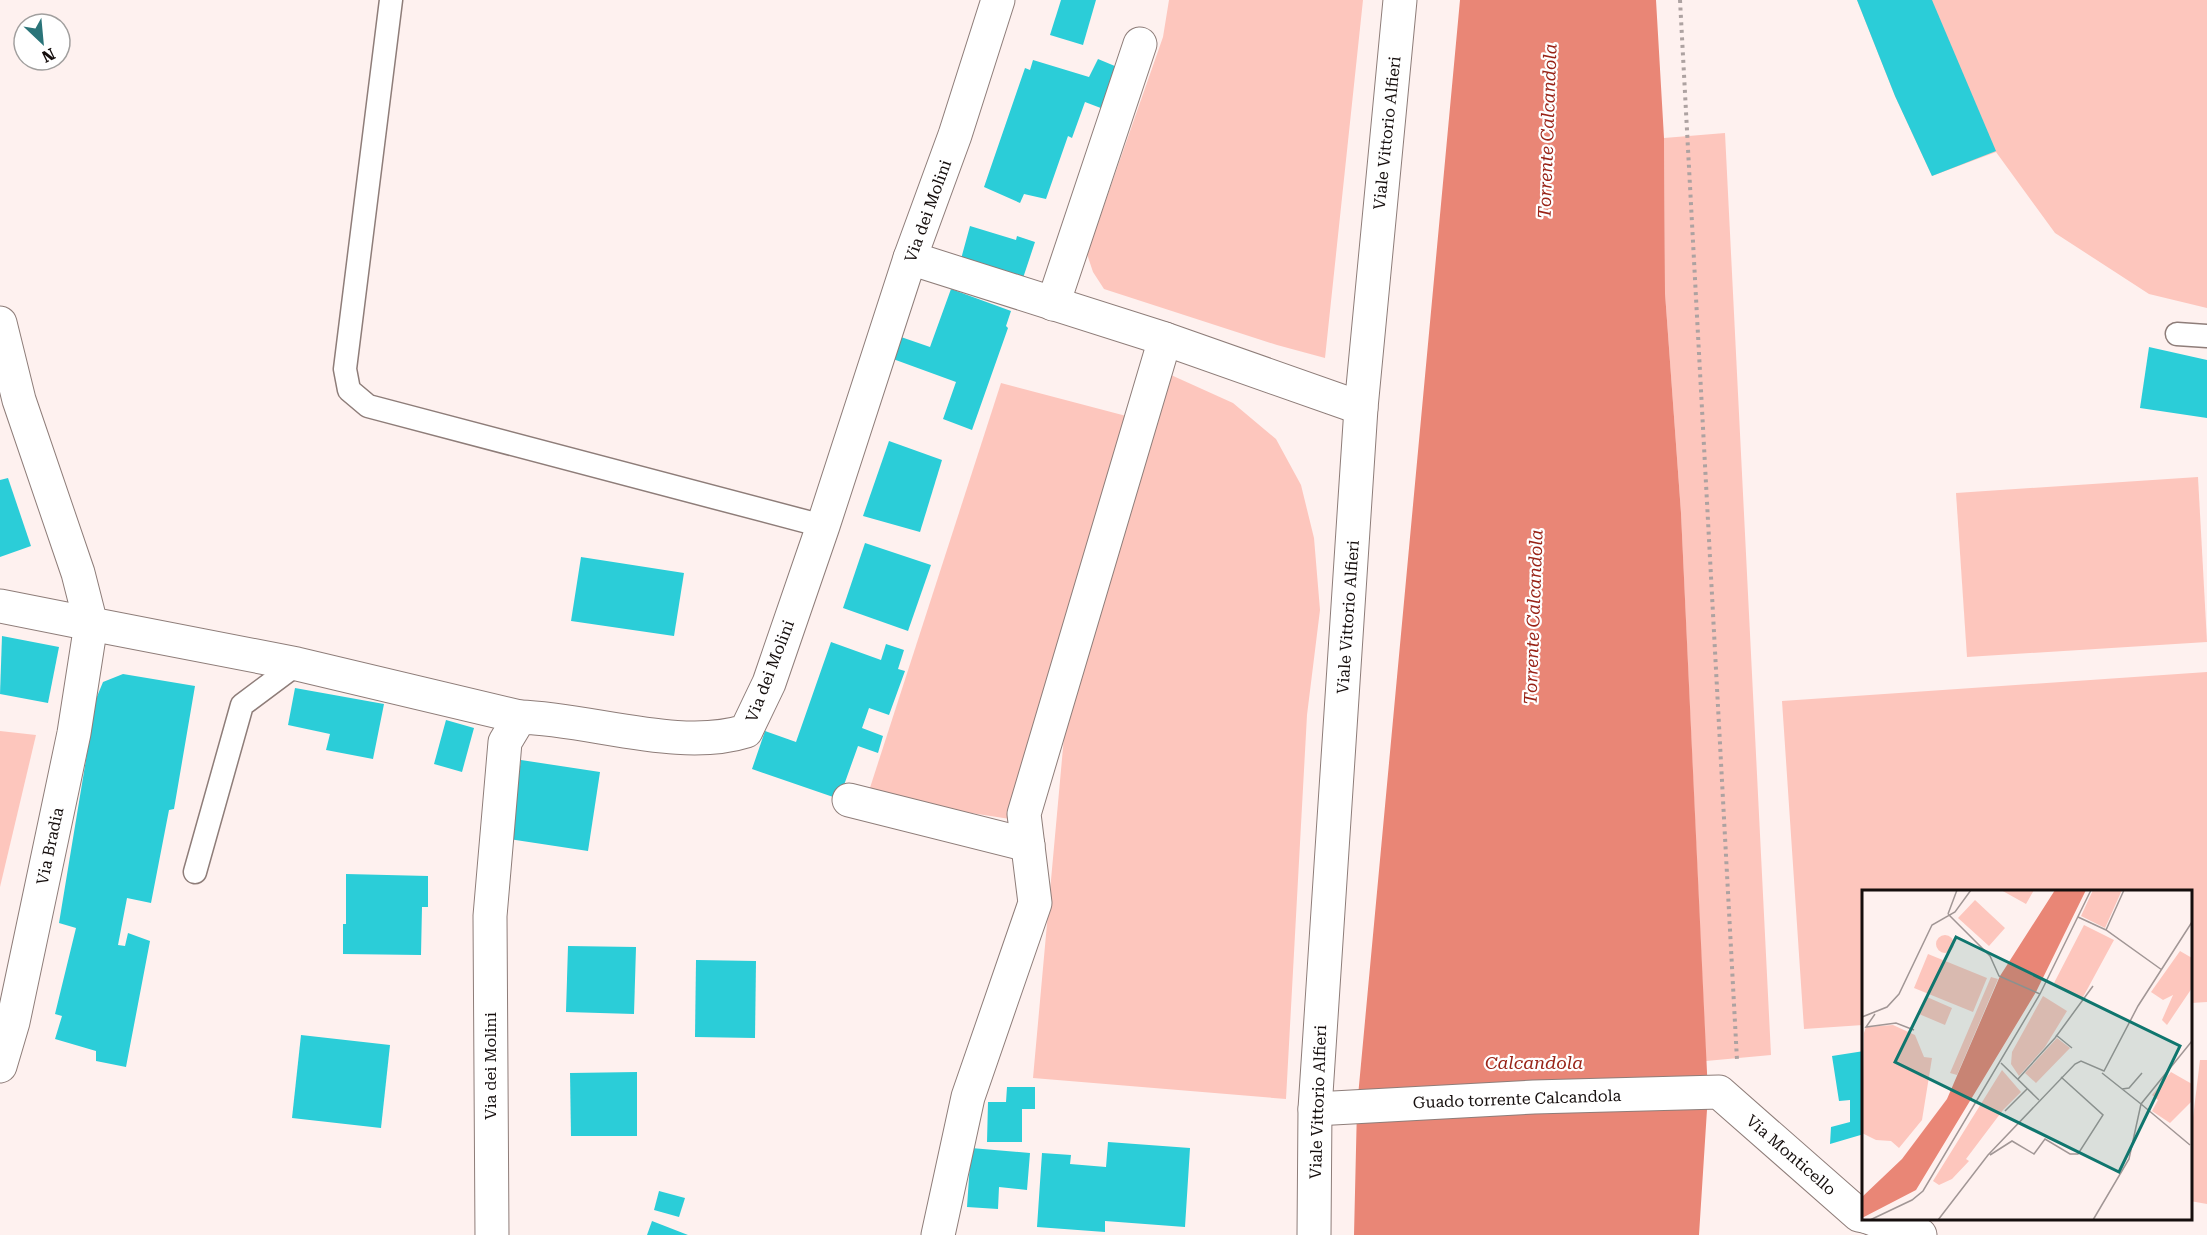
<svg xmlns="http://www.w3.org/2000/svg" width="2207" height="1235" viewBox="0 0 2207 1235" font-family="'Roboto Serif',serif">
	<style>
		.green { fill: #fdc6bd }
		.water { fill: #e98676 }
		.building { fill: #2bcdd8 }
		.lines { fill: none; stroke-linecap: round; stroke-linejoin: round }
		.lane-casing { stroke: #8e7d79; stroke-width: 25 }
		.street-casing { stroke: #8e7d79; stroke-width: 35 }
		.secondary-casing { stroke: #8e7d79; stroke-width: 35 }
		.path { stroke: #ada2a1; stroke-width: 4; stroke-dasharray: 3 4.5; stroke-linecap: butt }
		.lane { stroke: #fff; stroke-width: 22 }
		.street { stroke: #fff; stroke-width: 33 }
		.secondary { stroke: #fff; stroke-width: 33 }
		.labels { text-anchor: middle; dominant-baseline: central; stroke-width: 4.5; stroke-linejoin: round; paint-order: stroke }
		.street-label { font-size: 16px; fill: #150e0d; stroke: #fff }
		.water-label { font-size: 18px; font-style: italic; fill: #982317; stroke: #fff }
		.inset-road { fill: none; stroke: #a19695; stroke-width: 1.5 }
		.view { fill: #0f766e; fill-opacity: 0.15; stroke: #0f766e; stroke-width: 3 }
		.inset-edge { fill: none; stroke: #150e0d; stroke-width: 3 }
	</style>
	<rect width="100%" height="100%" fill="#fef1ef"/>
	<g class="green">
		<polygon points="1169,0 1363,0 1325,358 1277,345 1104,289 1093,272 1087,254 1163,37"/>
		<polygon points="1857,0 2207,0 2207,308 2149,294 2055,233 1996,152 1932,176 1895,96"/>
		<polygon points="1725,133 1771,1055 1706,1061 1681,513 1665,293 1664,138"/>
		<polygon points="1171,375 1233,403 1276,439 1301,485 1314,538 1320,610 1307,715 1286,1099 1033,1078 1067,704"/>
		<polygon points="1001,383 1130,417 1010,819 867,797"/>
		<polygon points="2198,477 2207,642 1967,657 1956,493"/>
		<polygon points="2207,672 2207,1002 2191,1003 2190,892 1864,892 1863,1025 1804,1029 1782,701"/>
		<polygon points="0,731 36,735 0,887"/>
		<polygon points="2200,1060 2207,1060 2207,1204 2190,1201 2191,1134"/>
	</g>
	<polygon class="water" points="1460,0 1656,0 1664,138 1665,293 1681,513 1708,1094 1699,1235 1354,1235 1357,1107"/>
	<g class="building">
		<polygon points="1061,0 1096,0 1083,45 1050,35"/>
		<polygon points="1857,0 1932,0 1996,151 1932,176 1895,96"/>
		<polygon points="1098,59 1122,69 1106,110 1085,102 1072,138 1068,136 1046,199 1024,194 1020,203 984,187 1025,68 1030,70 1033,60 1089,77"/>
		<polygon points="970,226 1016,240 1017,236 1035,242 1020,287 961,259"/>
		<polygon points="951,289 1011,311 1006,326 1008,328 972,430 943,419 956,382 893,359 901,337 930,347"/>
		<polygon points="2149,347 2207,360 2207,418 2140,408"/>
		<polygon points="889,441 942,460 920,532 863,516"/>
		<polygon points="8,478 31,546 0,557 0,480"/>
		<polygon points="865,543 931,565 908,631 843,608"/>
		<polygon points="581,557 684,573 674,636 571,621"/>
		<polygon points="2,636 59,647 48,703 0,694"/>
		<polygon points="831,642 881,660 886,644 904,650 898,669 905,671 889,715 869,708 862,728 883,736 878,753 858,746 839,799 752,769 765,731 796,742"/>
		<polygon points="123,674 195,686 174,809 169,810 151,903 127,898 118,945 125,946 128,933 150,941 126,1067 96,1061 96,1051 55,1039 62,1016 55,1014 76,928 59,923 96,699 103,682"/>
		<polygon points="295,688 384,704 373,759 326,750 330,734 288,725"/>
		<polygon points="446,720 474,728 462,772 434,764"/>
		<polygon points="521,760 600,772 588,851 509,839"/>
		<polygon points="346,874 428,876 428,907 422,907 421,955 343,954 343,924 346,924"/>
		<polygon points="568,946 636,947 634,1014 566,1012"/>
		<polygon points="696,960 756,961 755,1038 695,1037"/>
		<polygon points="301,1035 390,1045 381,1128 292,1118"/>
		<polygon points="1864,1051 1864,1134 1830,1144 1831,1127 1850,1122 1850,1100 1839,1101 1832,1056"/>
		<polygon points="637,1072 637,1136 571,1136 570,1073"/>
		<polygon points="1007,1087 1035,1087 1035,1109 1022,1109 1022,1142 987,1142 988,1102 1006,1102"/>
		<polygon points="1108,1142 1190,1148 1185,1227 1105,1221 1105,1232 1037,1227 1042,1153 1071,1155 1070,1164 1106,1167"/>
		<polygon points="971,1148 1030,1153 1027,1190 999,1187 998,1209 967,1207"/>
		<polygon points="659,1191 685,1198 679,1217 654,1210"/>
		<polygon points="652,1221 688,1235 647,1235"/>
	</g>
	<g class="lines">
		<g class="lane-casing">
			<g id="lane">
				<polyline points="391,0 345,369 349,390 368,406 823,526"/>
				<polyline points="2177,334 2207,336"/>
				<polyline points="195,872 242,705 297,664"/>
			</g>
		</g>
		<g class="street-casing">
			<g id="street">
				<polyline points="910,258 1165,339 1361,408"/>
				<polyline points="1053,304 1140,44"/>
				<polyline points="0,323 19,400 78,573 91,624 297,664 520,717"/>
				<polyline points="0,606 91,624 74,733 13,1022 0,1066"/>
				<polyline points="849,800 1028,845"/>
				<polyline points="1315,1109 1534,1097 1719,1092 1859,1215 1864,1216"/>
				<polyline points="1870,1218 1920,1235"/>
				<polyline points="938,1235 968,1097 1035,903 1024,814 1165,339"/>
			</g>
		</g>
		<g class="secondary-casing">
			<g id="secondary">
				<path d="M492 1235 490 916 505 742 520 717C591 719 680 752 746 731L769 683 823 526 910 258 955 135 998 0"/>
				<polyline points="1314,1235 1315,1109 1361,408 1400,0"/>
			</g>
		</g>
		<polyline class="path" points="1680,0 1737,1060"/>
		<use href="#lane" class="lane"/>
		<use href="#street" class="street"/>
		<use href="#secondary" class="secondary"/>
	</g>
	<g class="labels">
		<g class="street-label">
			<text transform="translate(1387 133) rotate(-84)">Viale Vittorio Alfieri</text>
			<text transform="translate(928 211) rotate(-70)">Via dei Molini</text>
			<text transform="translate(1348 617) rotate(-86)">Viale Vittorio Alfieri</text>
			<text transform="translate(770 671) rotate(-69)">Via dei Molini</text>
			<text transform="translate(50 846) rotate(-78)">Via Bradia</text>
			<text transform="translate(490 1066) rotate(-90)">Via dei Molini</text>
			<text transform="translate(1517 1099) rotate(-2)">Guado torrente Calcandola</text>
			<text transform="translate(1318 1102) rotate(-88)">Viale Vittorio Alfieri</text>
			<text transform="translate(1791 1155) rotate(41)">Via Monticello</text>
		</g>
		<g class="water-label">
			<text transform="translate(1547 131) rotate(-88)">Torrente Calcandola</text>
			<text transform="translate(1533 617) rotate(-88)">Torrente Calcandola</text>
			<text x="1534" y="1062">Calcandola</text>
		</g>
	</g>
	<g transform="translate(1862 890)">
		<rect width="330" height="330" fill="#fef1ef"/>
		<path d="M139 0H172L164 14ZM231 0H260L243 38 219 26ZM113 10 143 38 127 56 96 28ZM222 35 252 50 220 109 192 93ZM74 54a9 9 0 1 1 18 0a9 9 0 1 1-18 0ZM318 61 330 68V98L305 135 300 130 311 105 301 110 289 102ZM66 64 125 88 111 122 52 98ZM129 87 136 89 95 185 88 183ZM181 106 205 121 183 157 157 186 149 174 150 162ZM65 107 90 118 83 135 57 124ZM31 135 53 145 62 167 70 168 60 230 37 258 29 251 14 250 0 243 2 143 4 137ZM195 148 208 158 174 193 163 183ZM140 180 159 202 141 220 104 269 107 271 90 289 77 295 71 291ZM309 182 330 194V211L308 233 290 221 296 210 290 205Z" fill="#fdc6bd"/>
		<path d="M193 0H224L174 102 54 300 0 328V307L40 269 85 209 138 86Z" fill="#e98676"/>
		<path class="inset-road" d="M86 24 128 66 137 86 178 104M86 24 95 0M216 27 244 40 300 80M244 40 262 0M13 124 4 137 34 133 52 140M0 127 25 117 37 104 70 35 93 22 109 0M194 145 210 158M139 173 177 210M156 189 193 148 231 96M260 199 267 198 280 183M143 221 165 199M328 255 279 214 330 151M128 265 150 251 172 264 183 249 208 264H216L241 225 199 187M8 330 50 310 61 301 178 104 229 0M76 330 126 265 213 174 219 171 242 181 276 116 330 32M231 330 267 269 279 214 240 183"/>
		<path class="view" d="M94 47 318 156 257 282 33 172Z"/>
		<rect width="330" height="330" class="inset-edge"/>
	</g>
	<g transform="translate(42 42) rotate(154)"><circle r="28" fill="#ffffff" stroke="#a19f9e" stroke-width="1.5"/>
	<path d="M0-4.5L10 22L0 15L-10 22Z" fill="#2a7479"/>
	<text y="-9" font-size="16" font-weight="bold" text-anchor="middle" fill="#150e0d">N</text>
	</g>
</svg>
